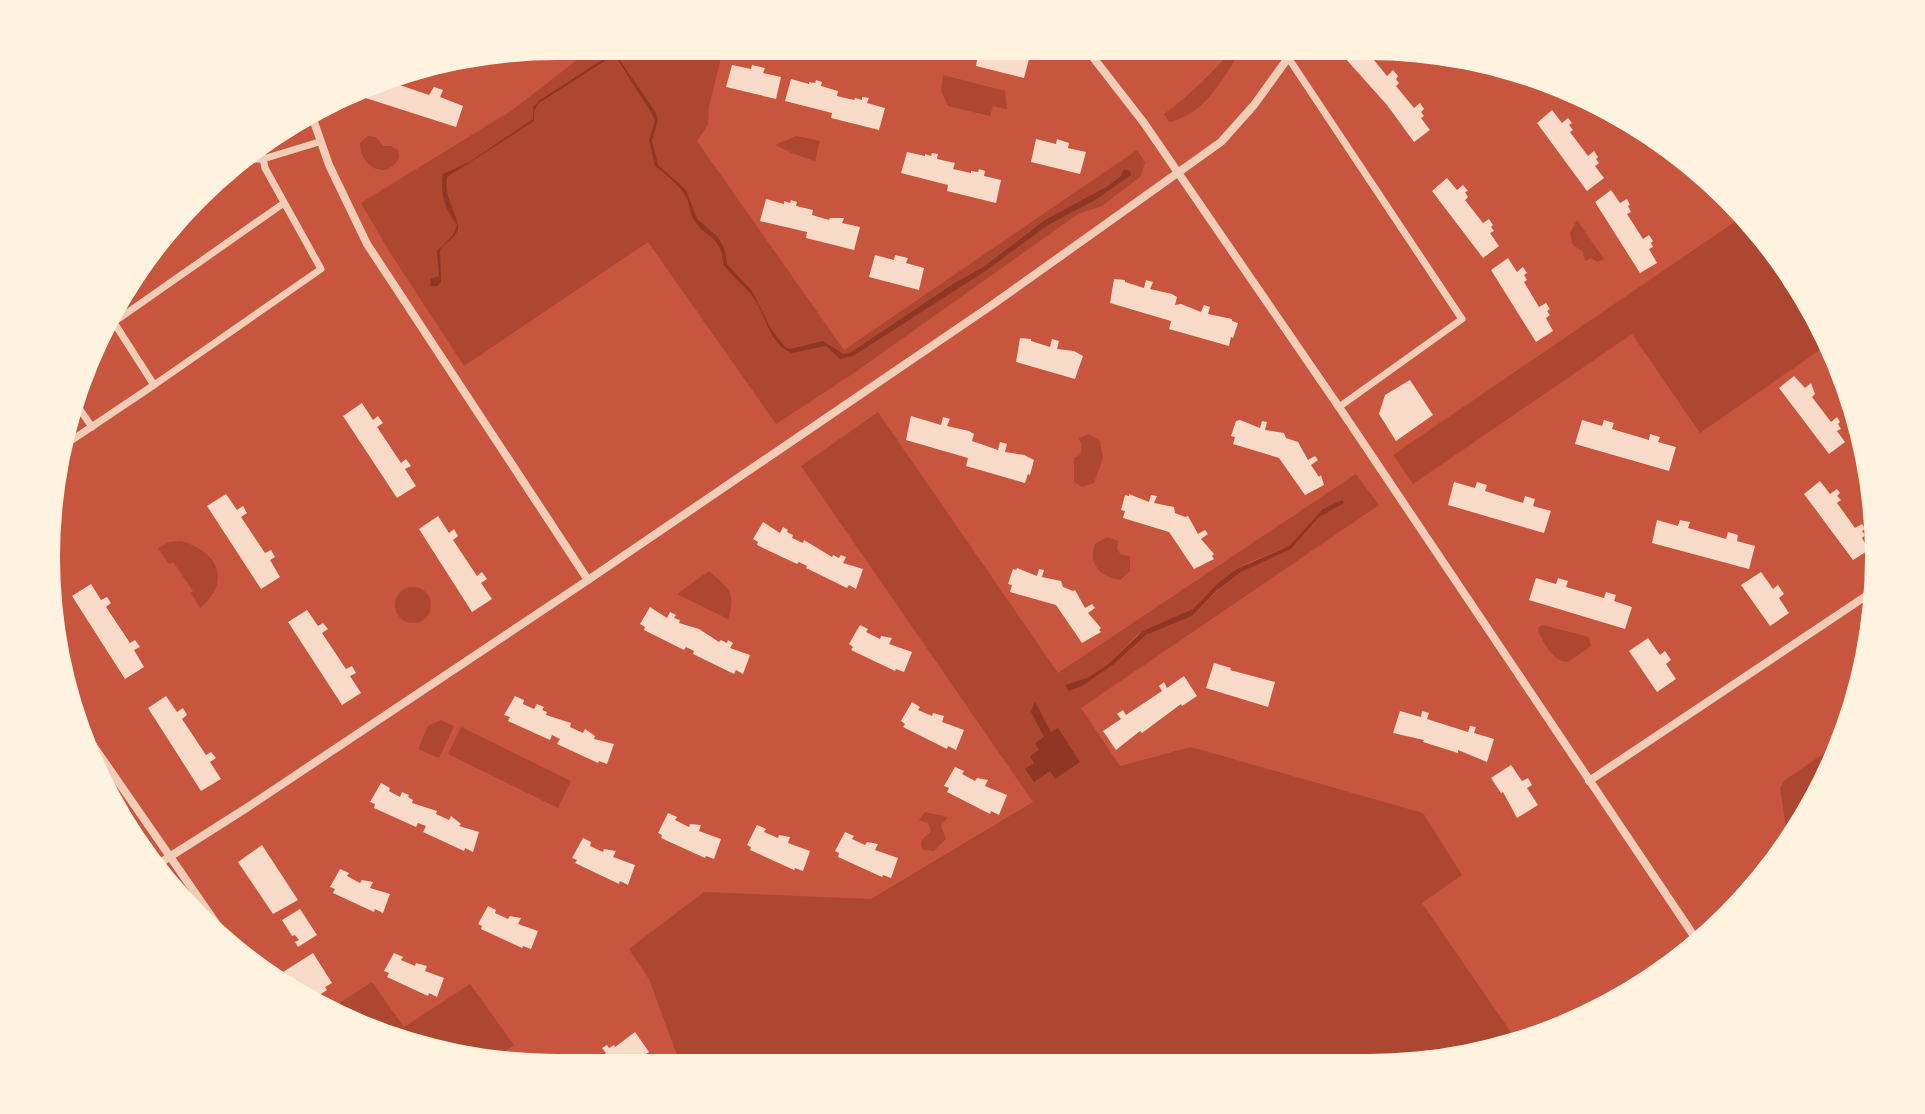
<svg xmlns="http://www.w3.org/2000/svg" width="1925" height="1114" viewBox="0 0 1925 1114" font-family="Cabin,sans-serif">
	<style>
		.green { fill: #ae4732; fill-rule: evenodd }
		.water { fill: #8f3625 }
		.building { fill: #f7dbc8 }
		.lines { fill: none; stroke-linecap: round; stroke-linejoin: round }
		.minor { stroke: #f1ccb7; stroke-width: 7 }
		.tertiary { stroke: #f1ccb7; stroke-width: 8 }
	</style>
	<rect width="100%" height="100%" fill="#c8553d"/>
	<g class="green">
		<polygon points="595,46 724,46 709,106 708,125 697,141 844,350 1137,150 1145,162 1141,176 1102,206 1078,214 851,375 776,424 648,242 464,366 389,251 361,203 511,111"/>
		<path d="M1234 47H1244C1223 76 1207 114 1169 122L1164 114C1191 94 1213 73 1234 47Z"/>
		<polygon points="943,75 1005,91 1007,109 993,106 990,116 948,106 941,91"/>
		<path d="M368 136 376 137 383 146H391L398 150 399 158C387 182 359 166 360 143Z"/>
		<polygon points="796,136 820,141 815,161 794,154 775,145"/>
		<polygon points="1739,219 1793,273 1824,347 1700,433 1632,334 1413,484 1393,455"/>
		<polygon points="1577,220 1604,259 1597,262 1591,258 1585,261 1583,252 1572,244 1570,233"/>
		<path d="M878 412 1058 673 1356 474 1379 505 1081 708 1120 766 1191 747 1423 813 1462 875 1422 903 1519 1044 1402 1067H676L677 1055 649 979 629 949 704 892 871 899 1033 802 801 466ZM1341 500 1343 503 1318 518 1291 549 1248 568 1224 584 1192 616 1146 635 1114 664 1082 686 1074 688 1065 685 1087 678 1107 665 1137 635 1193 609 1218 583 1245 564 1289 546 1317 515Z"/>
		<polygon points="1089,434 1100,441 1103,458 1094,483 1082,487 1074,482 1074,458 1080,455 1082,446 1079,438"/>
		<path d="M1107 537 1118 541 1117 549 1121 555 1130 556V571L1120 580C1101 577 1088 565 1095 544Z"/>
		<path d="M181 541C217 551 233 581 200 608L191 593 193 591 173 562 169 564 158 548 169 542Z"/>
		<path d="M709 571C728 588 737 592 728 619L677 594Z"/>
		<circle cx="413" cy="605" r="18"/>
		<path d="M1543 625 1589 637 1591 646 1568 662C1552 661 1546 645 1538 632L1539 627Z"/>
		<polygon points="441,720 454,726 439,758 418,749 428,726"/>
		<polygon points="461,727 571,781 558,808 448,754"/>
		<polygon points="1832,748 1793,840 1789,846 1780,788 1785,780"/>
		<polygon points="925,812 948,817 941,826 946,839 934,851 924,850 921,846 922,840 931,831 928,823 919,820"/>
		<polygon points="372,982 404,1027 470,984 514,1045 491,1060 392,1041 329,1010"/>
	</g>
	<g class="water">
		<path d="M626 46H630L619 59 656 113 658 120 652 141 658 165 686 190 697 219 718 237 725 250 727 264 752 291 771 329 785 347 790 349 823 341 843 354 850 353 953 284 985 266 1045 220 1108 186 1121 176 1124 169 1130 171 1131 175 1095 200 1048 225 987 270 853 356 840 359 826 346 792 353C766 343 766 309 749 292 741 283 731 275 723 264 722 234 704 239 693 218 689 212 690 205 687 199 681 186 667 175 655 166L649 140 655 121 652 114 616 57H611L539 103 534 111V121L447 177C442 198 463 221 457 232 453 239 444 243 440 250L441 282 437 286H430L431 279 439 276 437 251 453 235 457 225C446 210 439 194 443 174L469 162 526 124 533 119V107L540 100 608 56 618 54Z"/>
		<polygon points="1342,500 1344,503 1318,518 1291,549 1241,572 1217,590 1192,616 1146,635 1114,664 1082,686 1069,691 1065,685 1087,678 1107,665 1143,631 1193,609 1218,583 1237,569 1289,546 1323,509"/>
		<polygon points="1035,702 1051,732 1058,728 1080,762 1055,779 1050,771 1034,782 1025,769 1034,763 1030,756 1039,750 1035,743 1044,737 1031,712"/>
	</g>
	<g class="building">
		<polygon points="926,46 1013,47 1012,51 1030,55 1024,78 976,66 977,60"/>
		<polygon points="1338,47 1368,47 1372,52 1369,54 1387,76 1393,70 1398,76 1396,79 1399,83 1396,86 1414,108 1420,103 1424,109 1421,112 1424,116 1421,118 1430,130 1414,142 1387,105 1336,48"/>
		<polygon points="732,65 751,69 752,65 765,68 763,73 781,77 776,99 726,87"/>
		<polygon points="382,79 429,95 434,87 443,90 440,97 463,106 456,127 353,94"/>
		<polygon points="791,79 809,84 809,82 815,83 816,80 822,82 821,86 838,91 837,96 854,100 855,98 862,100 862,97 869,98 867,103 885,108 879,130 831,118 832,113 785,101"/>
		<polygon points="1552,110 1562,123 1568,118 1572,123 1569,125 1573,130 1570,132 1588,156 1594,151 1598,157 1596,159 1599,163 1595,166 1604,178 1587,191 1537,123"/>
		<polygon points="1036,139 1056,144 1057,139 1069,143 1068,148 1086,152 1080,174 1031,162"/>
		<polygon points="907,152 925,156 925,154 931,156 932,153 938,154 937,159 955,163 953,169 971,173 971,171 978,172 979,169 985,171 984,176 1001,180 996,203 947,191 948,185 901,173"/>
		<polygon points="1447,178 1457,190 1463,185 1468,191 1465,192 1468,197 1465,200 1483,223 1489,219 1493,225 1491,227 1494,231 1490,233 1499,246 1483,258 1432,191"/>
		<polygon points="1611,190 1620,203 1627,199 1630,205 1628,206 1631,212 1627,214 1643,239 1649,235 1653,241 1651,243 1653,247 1649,249 1657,263 1640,273 1595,202"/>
		<polygon points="766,199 784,204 784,201 790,203 791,200 797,202 796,206 813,210 812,215 829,220 830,218 844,218 842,223 860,227 854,250 806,238 807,232 760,221"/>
		<polygon points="875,255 894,260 895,255 908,258 906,263 924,268 919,290 869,277"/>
		<polygon points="1508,258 1517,272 1523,267 1527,273 1524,275 1527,280 1524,282 1539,307 1546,303 1550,309 1547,311 1550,315 1546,318 1553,331 1536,342 1491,270"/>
		<polygon points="1114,279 1125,280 1125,282 1144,288 1146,280 1153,282 1150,289 1172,294 1177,297 1175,305 1181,304 1201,312 1204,305 1210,307 1208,314 1232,319 1232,321 1238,323 1233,338 1231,337 1229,346 1169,329 1171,321 1110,303"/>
		<polygon points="1020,338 1031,339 1031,341 1050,347 1052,339 1059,341 1057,349 1074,351 1083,356 1075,379 1016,362"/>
		<polygon points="1794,376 1805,388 1811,383 1815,394 1812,397 1831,422 1837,417 1840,422 1838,424 1841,429 1837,431 1845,442 1829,454 1779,388"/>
		<polygon points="1410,380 1433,415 1396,441 1379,414 1385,395"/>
		<polygon points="362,403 373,420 378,416 383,423 377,427 401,463 406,459 411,466 405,469 416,486 397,498 343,416"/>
		<polygon points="911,416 941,425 943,417 950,419 947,426 969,431 974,434 972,441 998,450 1000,442 1007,444 1005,452 1024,455 1034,460 1030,475 1028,474 1025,483 966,466 968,458 906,440"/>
		<polygon points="1240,420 1260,428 1262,421 1267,422 1265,430 1284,433 1286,438 1298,442 1308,460 1315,456 1318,460 1311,465 1319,477 1321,475 1324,485 1305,495 1279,458 1233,444 1235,437 1231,436 1236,421"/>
		<polygon points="1582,420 1602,426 1604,420 1614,423 1612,429 1649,440 1650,434 1660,437 1658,442 1676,447 1669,471 1575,444"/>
		<polygon points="1820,481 1830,494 1837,489 1840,493 1837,496 1841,500 1837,503 1855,528 1862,524 1865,529 1862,531 1865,535 1862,538 1869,550 1853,560 1804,494"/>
		<polygon points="1454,482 1475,488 1477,482 1487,485 1485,491 1523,503 1525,496 1535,499 1533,506 1551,511 1544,533 1448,505"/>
		<polygon points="226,494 237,510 243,506 247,513 241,517 265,553 271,550 275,557 270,560 280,577 261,589 207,506"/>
		<polygon points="1129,494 1149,502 1151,495 1157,496 1154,503 1174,507 1175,513 1185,517 1188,516 1198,534 1205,530 1208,534 1201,539 1214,554 1212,556 1214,559 1194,569 1169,532 1123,518 1125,511 1121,510 1125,495 1129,496"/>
		<polygon points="438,516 449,533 454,529 458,536 453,540 477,576 482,572 487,579 481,583 492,599 472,612 419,529"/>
		<polygon points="1657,520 1678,526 1680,520 1690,522 1688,528 1726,539 1728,532 1738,535 1737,541 1755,546 1749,569 1652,543"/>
		<polygon points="763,522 780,533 783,527 788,530 787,532 793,535 792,538 803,543 804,540 832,557 833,555 839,558 841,555 846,557 843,563 863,569 856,589 849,585 847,588 806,568 807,566 799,562 797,564 757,545 758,542 753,539"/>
		<polygon points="1017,568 1037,576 1039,569 1044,570 1042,577 1061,581 1063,587 1073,591 1075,590 1085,608 1092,604 1095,608 1088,613 1101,628 1099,630 1101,632 1082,643 1056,605 1010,592 1012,585 1008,584 1013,569 1016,570"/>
		<polygon points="1761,572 1773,589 1778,585 1784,594 1779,598 1789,613 1770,626 1741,585"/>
		<polygon points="1536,578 1556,584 1558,578 1568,581 1566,587 1604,598 1606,592 1616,595 1614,601 1632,607 1625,629 1529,600"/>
		<polygon points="91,584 101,600 107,597 111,603 106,607 130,643 135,640 140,647 134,650 144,667 125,679 72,596"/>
		<polygon points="650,607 667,618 670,612 676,615 674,618 680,620 679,623 699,629 719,642 721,640 727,643 728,640 733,643 730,648 750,655 743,674 736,670 734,674 693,654 694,651 686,647 684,650 644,630 645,627 640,624"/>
		<polygon points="307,610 318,626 323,623 328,629 322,633 346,669 352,666 356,673 350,676 361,693 342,705 288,622"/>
		<polygon points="860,625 868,629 866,632 880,639 881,636 892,638 889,644 912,652 904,672 896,669 895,671 851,650 853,647 849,644"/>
		<polygon points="1648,638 1660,655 1665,651 1671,660 1666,664 1676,679 1657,692 1629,651"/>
		<polygon points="1214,663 1231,668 1230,670 1275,682 1268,707 1206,688"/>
		<polygon points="1184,676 1197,696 1182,706 1181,704 1142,733 1140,731 1116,750 1103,731 1121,719 1117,714 1123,710 1126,715 1162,691 1159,686 1164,682 1167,688"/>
		<polygon points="166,696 177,712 183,708 187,715 182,719 206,755 211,752 216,758 210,762 221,779 201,791 148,708"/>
		<polygon points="515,696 524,700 523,704 534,709 537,704 544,707 542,710 547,712 546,715 571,723 570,727 583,733 585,729 595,736 594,739 614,744 607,764 599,761 598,763 557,744 560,739 552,735 550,740 508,721 510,717 504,715"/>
		<polygon points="912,702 920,707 918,710 932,716 933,713 944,716 942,722 964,730 956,750 948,746 947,749 903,727 905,724 901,721"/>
		<polygon points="1400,711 1421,717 1422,711 1429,713 1427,719 1468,732 1470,726 1476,727 1474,733 1494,739 1487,762 1458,750 1458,753 1423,742 1424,740 1393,733"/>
		<polygon points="1511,765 1522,781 1528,778 1532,785 1527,788 1538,805 1517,818 1503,792 1501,793 1491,778"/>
		<polygon points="955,767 964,771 962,774 975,781 977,778 988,780 985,786 1007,795 999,815 991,811 990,814 947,792 949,788 944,786"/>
		<polygon points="381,783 390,788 389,791 400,797 402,792 409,795 408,797 413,800 412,803 437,811 436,814 449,820 451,816 461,824 459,826 479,832 473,852 465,848 464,851 423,832 426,826 418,823 416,827 374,808 375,804 370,802"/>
		<polygon points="668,813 677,817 675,820 689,827 690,824 701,825 699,831 721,839 714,859 706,856 705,858 661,838 662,835 658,833"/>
		<polygon points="757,825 766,829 764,832 778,838 779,835 790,837 788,843 810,851 803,871 795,868 794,870 750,850 751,847 747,845"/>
		<polygon points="845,832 854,836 852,839 865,845 867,842 878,844 875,850 898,858 891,878 883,875 882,877 838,857 839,853 835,851"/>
		<polygon points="583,838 591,842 590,846 603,852 604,849 616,851 613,857 635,865 628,885 620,881 619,884 575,863 577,860 572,858"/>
		<polygon points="262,845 298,900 273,914 238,862"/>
		<polygon points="340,869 349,873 347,876 360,883 362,880 373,882 370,888 390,894 383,913 375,909 374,912 333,893 335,889 330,887"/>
		<polygon points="488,906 496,910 495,913 508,919 510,916 521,918 518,924 538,931 531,949 523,946 522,948 481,929 482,926 478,924"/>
		<polygon points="300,909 317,935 298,947 295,942 299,940 295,935 292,936 282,920"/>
		<polygon points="313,953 332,983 325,987 327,990 316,997 313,993 304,989 296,992 283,972"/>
		<polygon points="394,953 403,957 401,960 415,966 416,963 427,966 425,971 444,978 437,997 429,993 428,996 387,977 389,973 384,971"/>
		<polygon points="635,1032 649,1052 628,1067 588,1067 606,1053 602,1048 607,1045 609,1048 614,1045 615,1047"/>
	</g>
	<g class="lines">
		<g class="minor">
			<polyline points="1289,59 1462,319 1339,407"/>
			<polyline points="238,160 263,159 319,142"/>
			<polyline points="114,322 284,203"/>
			<polyline points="154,385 321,269 265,168 260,144"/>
			<polyline points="74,401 92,427"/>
			<polyline points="60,448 154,385 113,321"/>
		</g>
		<g class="tertiary">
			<polyline points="1085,47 1144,123 1339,407 1698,942"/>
			<polyline points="312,116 329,165 367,244 588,580"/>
			<polyline points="72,715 227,939"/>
			<polyline points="1589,781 1869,594"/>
			<polyline points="152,868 248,807 588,580 992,305 1221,142 1254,105 1296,47"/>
		</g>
	</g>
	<path d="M0 0H1925V1114H0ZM557 60H1368A497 497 0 0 1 1865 557V557A497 497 0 0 1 1368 1054H557A497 497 0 0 1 60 557V557A497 497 0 0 1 557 60Z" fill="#fff3e0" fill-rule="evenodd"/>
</svg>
